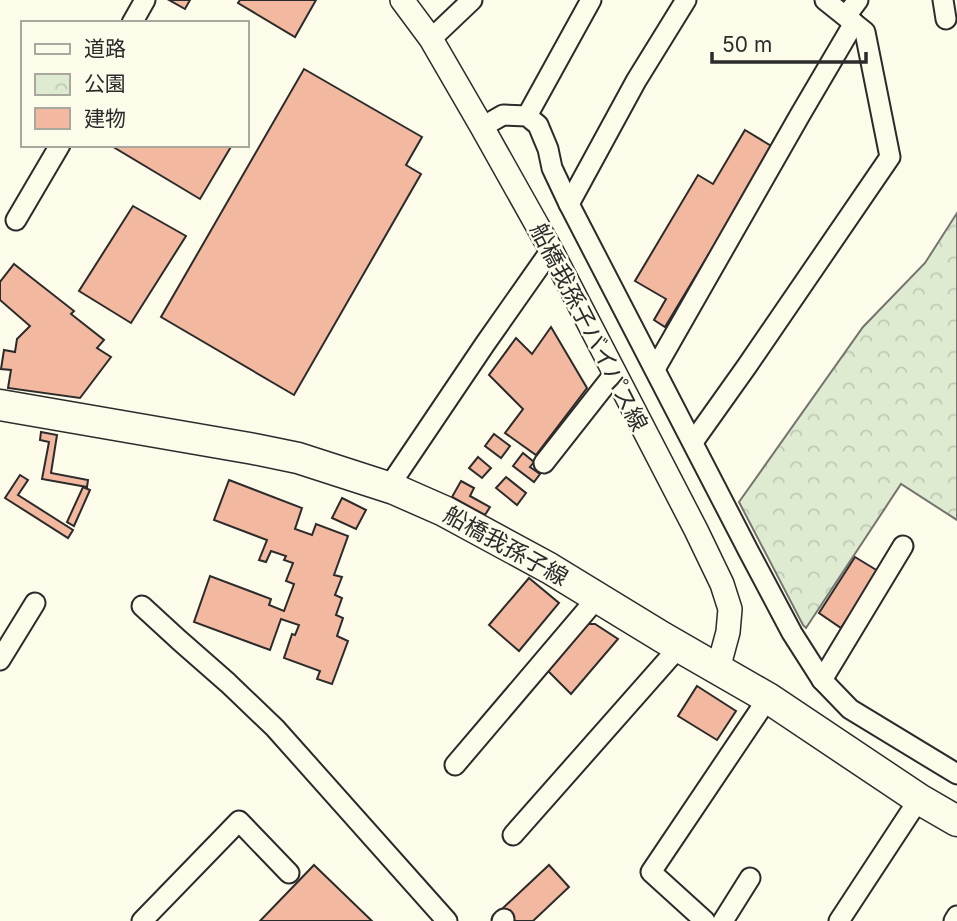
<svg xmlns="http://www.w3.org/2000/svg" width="957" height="921" viewBox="0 0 957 921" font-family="Inter,'Noto Sans JP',sans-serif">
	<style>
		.park { fill: url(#park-crowns); stroke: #74746e; stroke-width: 2 }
		.building { fill: #f2b8a0; stroke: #2b2b2b; stroke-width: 2 }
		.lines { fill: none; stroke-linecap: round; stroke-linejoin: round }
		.minor-casing { stroke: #2b2b2b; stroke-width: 23 }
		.tertiary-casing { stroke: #2b2b2b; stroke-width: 26 }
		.primary-casing { stroke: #2b2b2b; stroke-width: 33 }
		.minor { stroke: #fdfbea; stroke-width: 19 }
		.tertiary { stroke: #fdfbea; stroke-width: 23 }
		.primary { stroke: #fdfbea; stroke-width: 30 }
		.labels { text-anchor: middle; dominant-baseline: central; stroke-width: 5; stroke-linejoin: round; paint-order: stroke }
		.street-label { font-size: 23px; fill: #2b2b2b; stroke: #fdfbea }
	</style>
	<defs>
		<pattern id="park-crowns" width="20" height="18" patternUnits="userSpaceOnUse" patternTransform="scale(1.75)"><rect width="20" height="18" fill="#deebd1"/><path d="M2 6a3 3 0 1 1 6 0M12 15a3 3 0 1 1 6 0" fill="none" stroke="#bfcab4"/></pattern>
	</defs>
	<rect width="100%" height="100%" fill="#fdfbea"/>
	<polygon class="park" points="957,213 957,520 901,484 806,628 803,625 739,502 863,327 925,263"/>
	<g class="building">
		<polygon points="169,0 190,0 185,9"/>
		<polygon points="240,0 316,0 295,37 238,3"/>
		<polygon points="304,69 422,137 406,165 421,174 294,395 161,317"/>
		<polygon points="745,130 773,147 665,327 654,320 666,299 635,281 698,175 713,184"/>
		<polygon points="110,145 232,145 200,199"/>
		<polygon points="133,206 186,236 131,323 79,291"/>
		<polygon points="14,264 74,311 71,314 104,340 97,348 111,357 80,398 8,388 11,370 1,369 4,350 15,352 17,339 30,326 0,300 0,282"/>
		<polygon points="551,327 587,388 536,455 505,433 523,409 489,375 516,338 532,354"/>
		<polygon points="41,432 57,435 51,473 88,480 87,487 42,479 49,442 40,440"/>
		<polygon points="494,434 510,446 501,458 485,446"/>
		<polygon points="523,453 534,462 530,467 540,474 534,482 513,466"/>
		<polygon points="478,457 491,468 482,478 469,468"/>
		<polygon points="20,475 28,480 18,495 73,530 68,538 5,498"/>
		<polygon points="506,477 526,493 517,505 496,488"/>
		<polygon points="229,480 302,508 295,529 312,535 316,524 348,536 334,575 342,577 335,595 342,598 336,615 343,618 337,636 348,641 332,684 317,679 320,671 284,658 292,634 295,635 299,625 281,619 270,650 194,622 210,576 271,599 269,605 284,611 294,584 286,581 293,563 284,560 286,556 271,551 266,562 259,560 267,540 214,520"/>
		<polygon points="461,481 474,488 470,496 490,507 485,515 452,497"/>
		<polygon points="83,487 90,490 74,526 67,522"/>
		<polygon points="342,498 366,510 356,529 332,518"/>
		<polygon points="855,557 878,571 841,628 819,613"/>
		<polygon points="529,578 559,603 519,651 489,625"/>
		<polygon points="586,624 595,624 618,639 571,694 548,671"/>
		<polygon points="697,686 736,711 717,740 678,716"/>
		<polygon points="314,865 372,921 260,921"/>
		<polygon points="549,865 569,887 533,921 515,921 503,908"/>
	</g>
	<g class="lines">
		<g class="minor-casing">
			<g id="minor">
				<polyline points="943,0 946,19"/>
				<polyline points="846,16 858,0"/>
				<polyline points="132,23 145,0"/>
				<polyline points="431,39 472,0"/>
				<polyline points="527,116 591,0"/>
				<polyline points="482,127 503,115 527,116 538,125 548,149 552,168 569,204 749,552 792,633 822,680 850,709 957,774"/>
				<polyline points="569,204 636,81 686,0"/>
				<polyline points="16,220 60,145"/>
				<polyline points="655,369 800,115 854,23"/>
				<polyline points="693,442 747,366 890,157 865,32 825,0"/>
				<polyline points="544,463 614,374"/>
				<polyline points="394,489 396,476 485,344 551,250"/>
				<polyline points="142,606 179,640 228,683 275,728 447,921"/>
				<polyline points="0,660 35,603"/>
				<polyline points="822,680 903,546"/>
				<polyline points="455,765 597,598"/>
				<polyline points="513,835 679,647"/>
				<polyline points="142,921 239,821 289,873"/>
				<polyline points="502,921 504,919"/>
				<polyline points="705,921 651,872 768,698"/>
				<polyline points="723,921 750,878"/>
				<polyline points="839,921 919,799"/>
				<polyline points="954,921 957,916"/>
			</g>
		</g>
		<g class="tertiary-casing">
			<polyline id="tertiary" points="402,0 431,39 482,127 551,250 696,530 722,584 730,609 728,632 718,669"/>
		</g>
		<g class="primary-casing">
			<polyline id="primary" points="0,405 254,449 298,458 394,489 444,511 549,568 662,637 768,698 919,799 957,821"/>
		</g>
		<use href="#minor" class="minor"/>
		<use href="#tertiary" class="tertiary"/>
		<use href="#primary" class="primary"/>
	</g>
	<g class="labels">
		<g class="street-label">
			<text transform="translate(589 327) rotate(63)">船橋我孫子バイパス線</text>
			<text transform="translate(506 546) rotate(29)">船橋我孫子線</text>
		</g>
	</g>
	<rect x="21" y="21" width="228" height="126" fill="#fdfbea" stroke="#a9a89e" stroke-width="2"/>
	<rect x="35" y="44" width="35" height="10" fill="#fdfbea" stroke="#a9a89e" stroke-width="2"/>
	<text x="84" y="56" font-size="21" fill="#2b2b2b">道路</text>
	<rect x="35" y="74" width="35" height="21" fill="url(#park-crowns)" stroke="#a9a89e" stroke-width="2"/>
	<text x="84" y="91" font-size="21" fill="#2b2b2b">公園</text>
	<rect x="35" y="108" width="35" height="21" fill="#f2b8a0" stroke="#a9a89e" stroke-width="2"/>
	<text x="84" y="126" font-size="21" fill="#2b2b2b">建物</text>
	<path d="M712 52v10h154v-10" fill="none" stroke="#2b2b2b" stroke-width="3.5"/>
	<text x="722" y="52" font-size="21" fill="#2b2b2b" stroke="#fdfbea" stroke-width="5" paint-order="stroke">50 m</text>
</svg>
